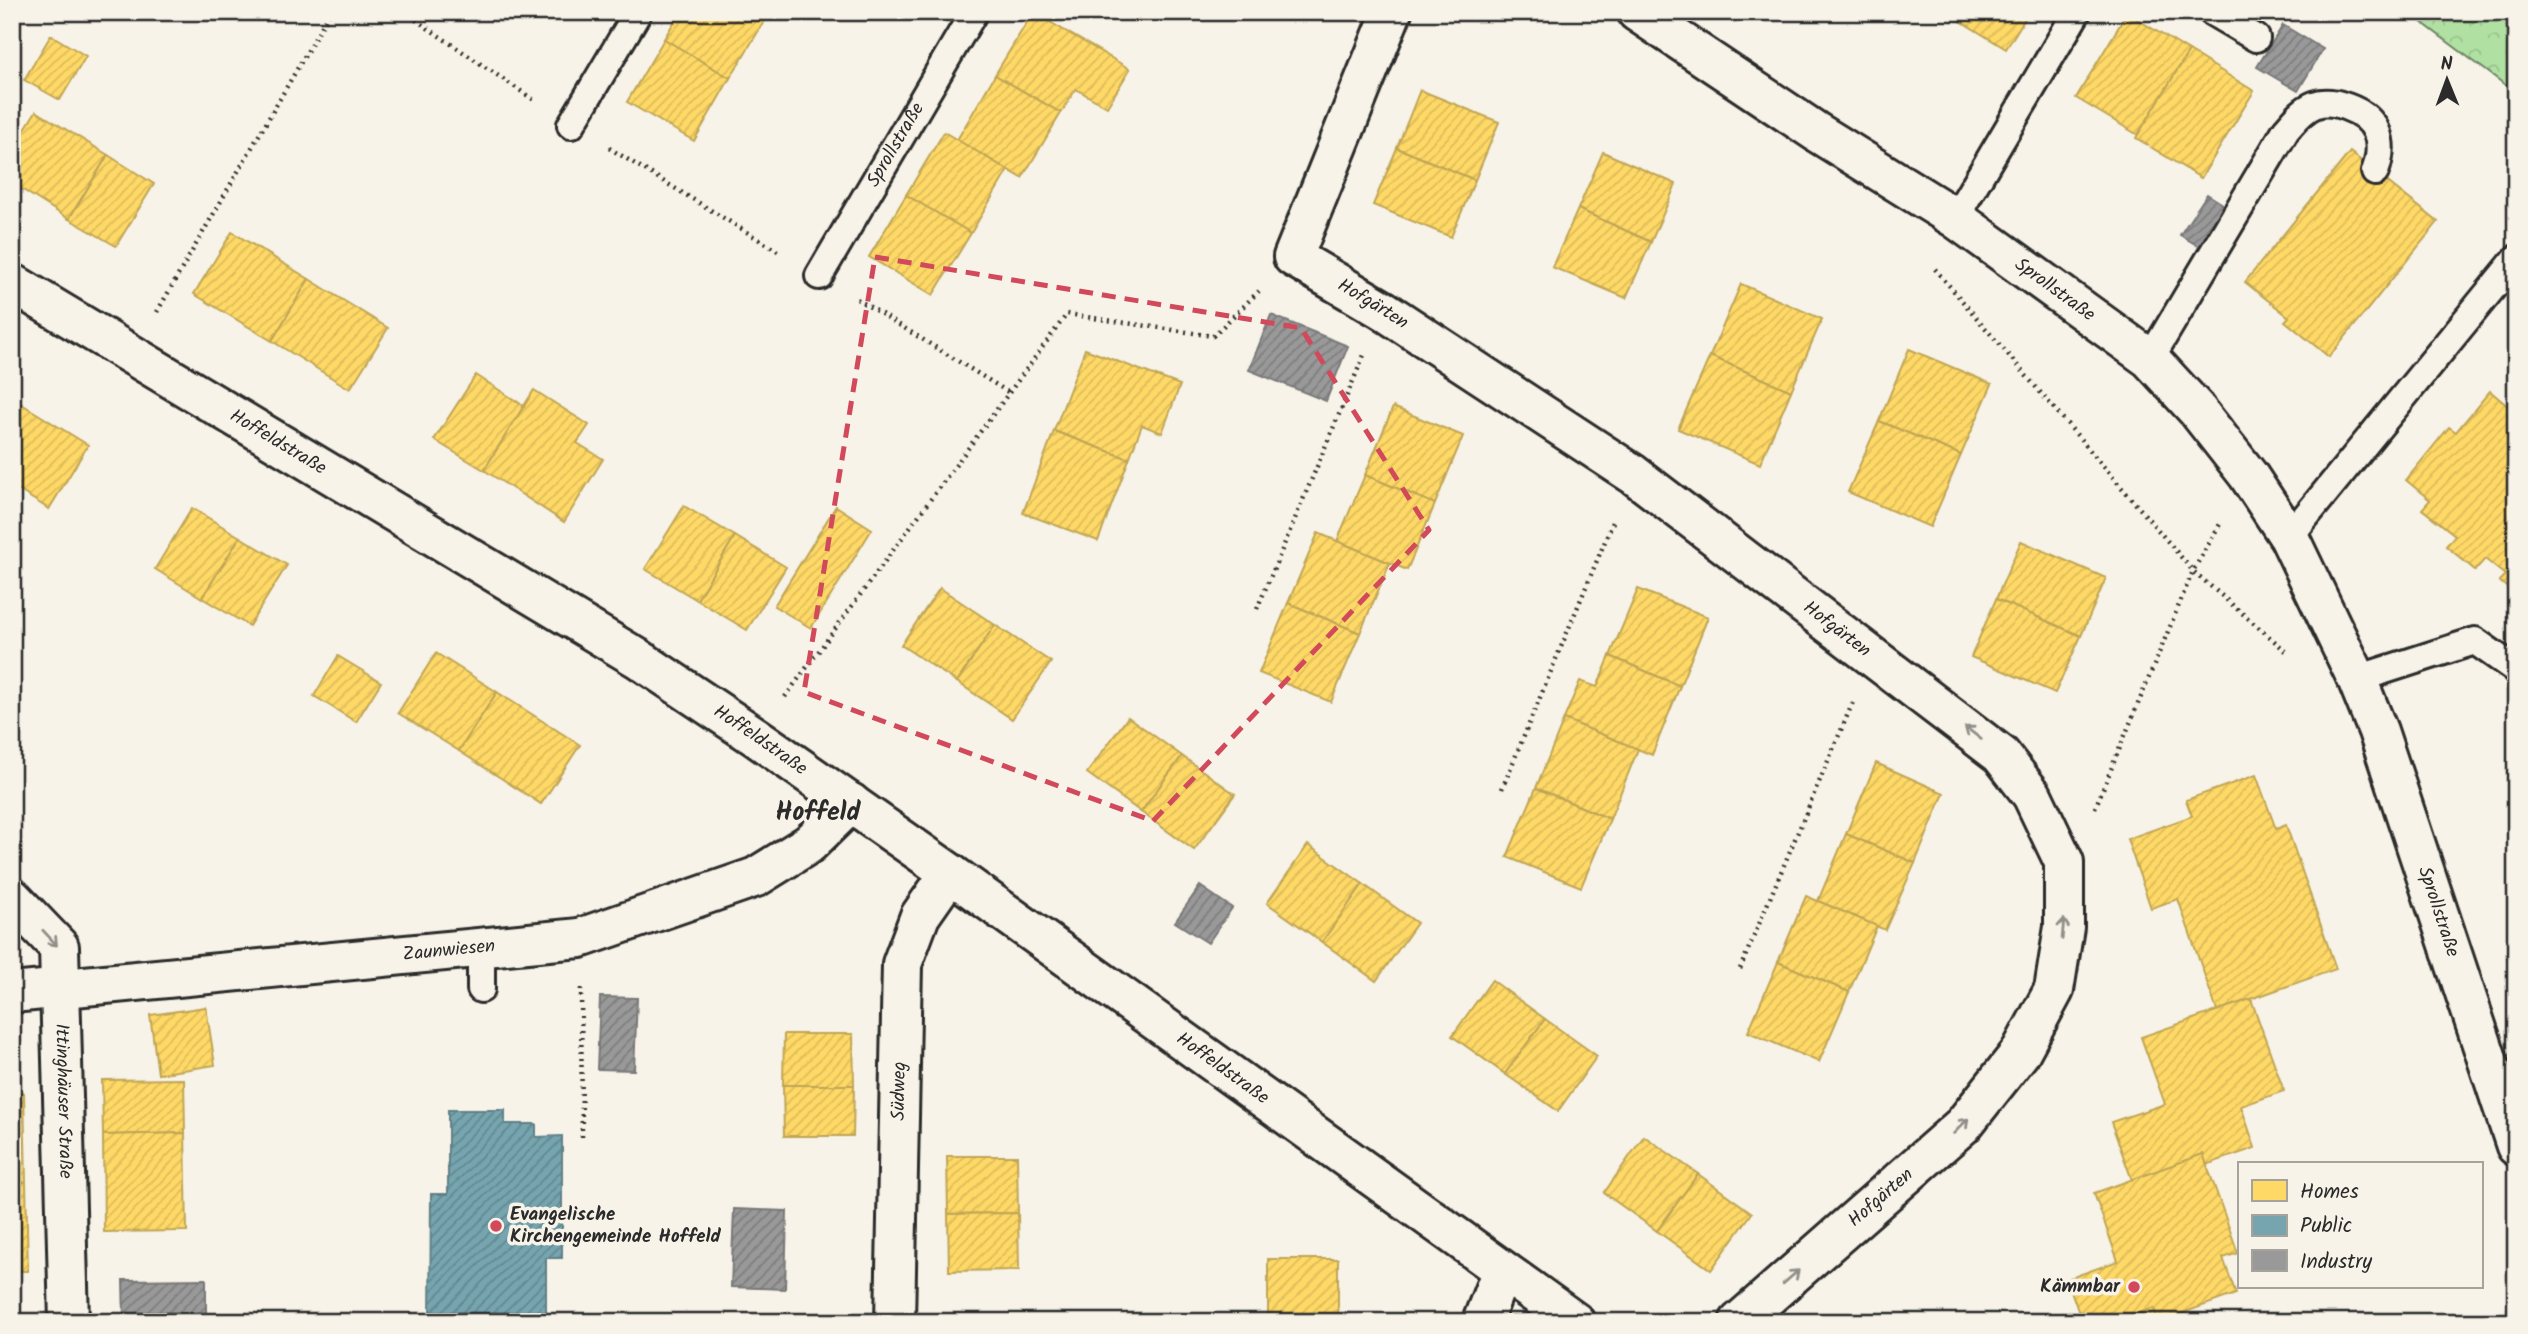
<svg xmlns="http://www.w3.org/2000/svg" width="2528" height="1334" viewBox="0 0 2528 1334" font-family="Kalam,sans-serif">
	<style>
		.park { fill: url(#park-crowns); stroke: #6e8666; stroke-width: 2 }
		.homes { fill: url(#homes-hatch); stroke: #bfa554; stroke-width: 2 }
		.public { fill: url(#public-hatch); stroke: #608087; stroke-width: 2 }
		.industry { fill: url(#industry-hatch); stroke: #787878; stroke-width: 2 }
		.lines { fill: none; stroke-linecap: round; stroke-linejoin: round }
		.lane-casing { stroke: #2b2b2b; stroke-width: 32 }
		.street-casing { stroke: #2b2b2b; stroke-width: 44 }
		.secondary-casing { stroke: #2b2b2b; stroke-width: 44 }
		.path { stroke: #2b2b2b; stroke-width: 4.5; stroke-dasharray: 2 5; stroke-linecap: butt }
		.lane { stroke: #f7f3e8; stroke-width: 26 }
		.street { stroke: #f7f3e8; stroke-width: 38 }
		.secondary { stroke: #f7f3e8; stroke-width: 38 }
		.oneway { stroke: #918f8a }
		.marked { fill: none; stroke: #d1495b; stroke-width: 5; stroke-dasharray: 14 9; stroke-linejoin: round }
		.poi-dot { fill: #d1495b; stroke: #f7f3e8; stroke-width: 2.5 }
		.labels { text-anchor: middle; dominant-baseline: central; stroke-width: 7; stroke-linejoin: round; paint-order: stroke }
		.street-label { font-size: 19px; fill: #2b2b2b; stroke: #f7f3e8 }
		.poi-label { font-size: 19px; font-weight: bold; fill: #2b2b2b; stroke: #f7f3e8; text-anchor: start }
		.district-label { font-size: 26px; font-weight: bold; fill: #2b2b2b; stroke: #f7f3e8 }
	</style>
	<defs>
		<pattern id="park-crowns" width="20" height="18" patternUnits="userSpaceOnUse" patternTransform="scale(1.75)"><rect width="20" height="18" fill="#b0e1a2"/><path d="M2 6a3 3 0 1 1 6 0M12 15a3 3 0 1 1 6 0" fill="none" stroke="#98c18c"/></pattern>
		<pattern id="homes-hatch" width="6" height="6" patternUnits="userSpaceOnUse" patternTransform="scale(1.75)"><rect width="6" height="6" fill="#ffd966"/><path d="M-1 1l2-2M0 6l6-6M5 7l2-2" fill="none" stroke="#dbba59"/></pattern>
		<pattern id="public-hatch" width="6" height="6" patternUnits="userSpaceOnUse" patternTransform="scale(1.75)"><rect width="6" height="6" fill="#76a5af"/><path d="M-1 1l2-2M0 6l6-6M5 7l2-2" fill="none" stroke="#61878f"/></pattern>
		<pattern id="industry-hatch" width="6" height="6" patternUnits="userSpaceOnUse" patternTransform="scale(1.75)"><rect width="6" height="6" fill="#999"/><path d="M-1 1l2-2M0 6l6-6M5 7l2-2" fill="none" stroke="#7d7d7d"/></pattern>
	</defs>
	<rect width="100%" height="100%" fill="#f7f3e8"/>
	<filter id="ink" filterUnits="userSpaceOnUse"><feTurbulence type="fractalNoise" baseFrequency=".0143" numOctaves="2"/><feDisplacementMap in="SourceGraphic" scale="14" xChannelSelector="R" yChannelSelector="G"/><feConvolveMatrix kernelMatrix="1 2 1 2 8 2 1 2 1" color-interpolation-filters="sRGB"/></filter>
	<g filter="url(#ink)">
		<polygon class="park" points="2426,12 2516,12 2516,93 2420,21"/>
		<g class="homes">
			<polygon points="680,12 770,12 730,78 664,39"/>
			<polygon points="1033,12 1130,69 1107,107 1076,89 1061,113 995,75"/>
			<polygon points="1946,12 2029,12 2006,49"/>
			<polygon points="2127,13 2189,51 2138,135 2076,98"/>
			<polygon points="51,35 86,56 60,100 24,80"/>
			<polygon points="664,39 730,78 694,141 627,102"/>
			<polygon points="2189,51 2254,91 2201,178 2136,138"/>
			<polygon points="995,75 1061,113 1022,178 957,140"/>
			<polygon points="1420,90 1499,122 1475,180 1397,148"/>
			<polygon points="36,111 108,155 69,219 12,183 12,150"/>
			<polygon points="944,132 1008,170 971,233 906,195"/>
			<polygon points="1397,148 1475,180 1451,237 1373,205"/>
			<polygon points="1603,152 1676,184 1651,242 1578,209"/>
			<polygon points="2350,152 2438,222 2329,357 2285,321 2289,317 2245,282"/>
			<polygon points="108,155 154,184 116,246 69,219"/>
			<polygon points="906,195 971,233 933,295 869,257"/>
			<polygon points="1578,209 1651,242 1626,298 1552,267"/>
			<polygon points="232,232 309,279 272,341 194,294"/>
			<polygon points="309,279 388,328 350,389 272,341"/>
			<polygon points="1741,284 1822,319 1791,391 1710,356"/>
			<polygon points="1085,349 1180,385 1162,433 1142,425 1129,459 1054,431"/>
			<polygon points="1909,349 1992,384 1961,455 1879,421"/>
			<polygon points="1710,356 1791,391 1760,464 1678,429"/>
			<polygon points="476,375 524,406 484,470 434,440"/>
			<polygon points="534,390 589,425 577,443 603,459 564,522 484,470"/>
			<polygon points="2490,391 2516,413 2516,595 2499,581 2505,575 2485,559 2475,570 2446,546 2455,535 2422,509 2430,500 2406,480 2449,427 2456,432"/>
			<polygon points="12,398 88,445 49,509 12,486"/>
			<polygon points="1393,407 1463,436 1435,504 1365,475"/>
			<polygon points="1879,421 1961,455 1930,527 1848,492"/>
			<polygon points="1054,431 1129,459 1098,541 1023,513"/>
			<polygon points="1365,475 1435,504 1407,570 1337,541"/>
			<polygon points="684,506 735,536 697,600 645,569"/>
			<polygon points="836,506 872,529 811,628 774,606"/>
			<polygon points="192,508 240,537 202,598 155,569"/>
			<polygon points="1318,533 1390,563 1360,633 1288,603"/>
			<polygon points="735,536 786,567 747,630 697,600"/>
			<polygon points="240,537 287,565 249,626 202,598"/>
			<polygon points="2021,541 2106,578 2081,636 1996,599"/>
			<polygon points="940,588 995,625 957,682 901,645"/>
			<polygon points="1638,589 1708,617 1680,686 1610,656"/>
			<polygon points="1996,599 2081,636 2055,693 1971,657"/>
			<polygon points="1288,603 1360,633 1331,702 1259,673"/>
			<polygon points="995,625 1051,662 1012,719 957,682"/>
			<polygon points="436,653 497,692 459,751 398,713"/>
			<polygon points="338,656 381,682 356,722 314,696"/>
			<polygon points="1610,656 1680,686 1652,755 1564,719 1580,681 1597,687"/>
			<polygon points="497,692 580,745 541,804 459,751"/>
			<polygon points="1128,717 1182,756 1141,812 1087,773"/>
			<polygon points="1564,719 1638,749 1610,819 1536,788"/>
			<polygon points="1182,756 1235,794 1194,850 1141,812"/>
			<polygon points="1876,763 1944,793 1915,863 1846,834"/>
			<polygon points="2256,775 2276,829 2286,825 2336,969 2217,1011 2178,899 2151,908 2127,839 2192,816 2186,800"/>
			<polygon points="1536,788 1610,819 1581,887 1507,857"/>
			<polygon points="1846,834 1915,863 1885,930 1818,901"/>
			<polygon points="1308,845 1363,884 1322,942 1267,903"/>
			<polygon points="1363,884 1417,923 1376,981 1322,942"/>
			<polygon points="1806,896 1877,926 1849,992 1778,962"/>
			<polygon points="1778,962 1849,992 1819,1062 1748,1032"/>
			<polygon points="1492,980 1545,1019 1505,1074 1452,1036"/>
			<polygon points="2251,999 2284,1091 2241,1106 2255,1148 2206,1165 2203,1154 2132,1180 2111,1122 2165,1104 2141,1037"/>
			<polygon points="206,1007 215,1065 158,1074 150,1015"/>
			<polygon points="1545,1019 1597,1056 1558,1111 1505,1074"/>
			<polygon points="784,1034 853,1034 854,1085 783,1085"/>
			<polygon points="184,1079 185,1133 103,1135 102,1080"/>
			<polygon points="783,1085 854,1085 853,1136 784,1136"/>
			<polygon points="12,1093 24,1093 26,1182 12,1182"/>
			<polygon points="185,1133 187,1231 104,1232 103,1135"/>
			<polygon points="1644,1136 1698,1174 1657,1231 1604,1193"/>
			<polygon points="2203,1154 2238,1253 2223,1258 2236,1294 2158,1322 2154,1308 2116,1322 2082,1322 2067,1279 2118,1261 2094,1193"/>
			<polygon points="947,1156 1017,1156 1018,1213 948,1214"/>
			<polygon points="1698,1174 1752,1213 1711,1270 1657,1231"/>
			<polygon points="12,1182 26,1182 28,1271 12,1271"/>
			<polygon points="1018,1213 1019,1270 949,1271 948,1214"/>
			<rect x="1268" y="1259" width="70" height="63"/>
			<polygon points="2154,1308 2158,1322 2116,1322"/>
		</g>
		<polygon class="public" points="448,1110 505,1110 505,1124 536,1124 536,1137 562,1136 562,1258 546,1258 546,1322 430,1322 431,1194 448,1194"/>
		<g class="industry">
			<polygon points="2283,25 2323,49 2298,91 2257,67"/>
			<polygon points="2207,194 2226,206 2200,247 2180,235"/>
			<polygon points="1271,315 1348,346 1326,401 1249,370"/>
			<polygon points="1200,886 1232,908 1208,943 1175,922"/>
			<polygon points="600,997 637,998 634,1070 597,1069"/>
			<polygon points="734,1209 787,1211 785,1289 731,1287"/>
			<polygon points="206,1279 206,1322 124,1322 123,1280"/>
		</g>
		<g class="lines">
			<g class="lane-casing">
				<g id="lane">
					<polyline points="2212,12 2256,38"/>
					<polyline points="571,125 638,12"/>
					<polyline points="1955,218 2077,12"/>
					<path id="s1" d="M819 276 974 12"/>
					<path d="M2150 359 2286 130C2295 120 2302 110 2314 105 2324 101 2337 103 2347 107 2378 118 2386 142 2375 172"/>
					<polyline points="2289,537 2516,259"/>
					<polyline points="2357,679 2475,641 2516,670"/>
					<polyline points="481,947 481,989"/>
				</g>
			</g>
			<g class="street-casing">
				<g id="street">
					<path id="s2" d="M1392 12 1293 257 1383 310 1633 474 2001 755 2032 795 2064 862V927L2054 990 2020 1053 1963 1125 1739 1322"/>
					<path id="s3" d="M1637 12 1818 133 1955 218 2150 359 2197 410 2248 475 2289 537 2357 679 2378 731 2516 1146"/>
					<path id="s4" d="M12 898 59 947 69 1322"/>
					<path id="s5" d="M12 993 580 938 756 877 809 844 851 803"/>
					<path id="s6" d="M895 1322 902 964 920 916 950 873"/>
					<polyline points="1482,1322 1502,1270"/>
				</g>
			</g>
			<g class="secondary-casing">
				<g id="secondary">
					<path id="s7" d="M12 283 639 659 756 737 950 873 1575 1322"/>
				</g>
			</g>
			<g class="path">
				<polyline points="404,12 534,100"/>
				<polyline points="609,148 781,253"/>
				<polyline points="1935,269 2193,571 2286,651"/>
				<polyline points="857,299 1008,392"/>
				<polyline points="157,312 330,12"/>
				<polyline points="1257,609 1364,355"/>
				<polyline points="785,697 1067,314 1213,336 1259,291"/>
				<polyline points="1502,789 1613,522"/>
				<polyline points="2095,808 2193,571 2220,524"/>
				<polyline points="1740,969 1853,702"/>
				<polyline points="581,988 582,1138"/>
			</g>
			<use href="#lane" class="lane"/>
			<use href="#street" class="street"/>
			<use href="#secondary" class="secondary"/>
		</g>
		<defs><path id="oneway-shaft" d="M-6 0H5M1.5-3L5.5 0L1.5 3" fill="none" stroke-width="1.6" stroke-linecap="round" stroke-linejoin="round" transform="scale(1.75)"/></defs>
		<g class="oneway">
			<use href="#oneway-shaft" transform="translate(1973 733) rotate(-142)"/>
			<use href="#oneway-shaft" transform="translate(2063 929) rotate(-85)"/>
			<use href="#oneway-shaft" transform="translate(50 938) rotate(47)"/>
			<use href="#oneway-shaft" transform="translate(1961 1126) rotate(-45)"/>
			<use href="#oneway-shaft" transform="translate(1791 1277) rotate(-41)"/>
		</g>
	</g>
	<path class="marked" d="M875 257 1301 328 1429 530 1153 821 804 692Z"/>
	<g class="poi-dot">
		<circle cx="496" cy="1226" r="7"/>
		<circle cx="2134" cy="1287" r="7"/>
	</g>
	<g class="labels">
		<g class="street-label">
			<text stroke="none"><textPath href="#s1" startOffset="152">Sprollstraße</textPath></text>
			<text stroke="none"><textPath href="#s3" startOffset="502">Sprollstraße</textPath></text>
			<text stroke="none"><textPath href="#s2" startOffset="357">Hofgärten</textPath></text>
			<text stroke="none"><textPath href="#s7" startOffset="310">Hoffeldstraße</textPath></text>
			<text stroke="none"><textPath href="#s2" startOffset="924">Hofgärten</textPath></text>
			<text stroke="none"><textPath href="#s7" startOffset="877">Hoffeldstraße</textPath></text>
			<text stroke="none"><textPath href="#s3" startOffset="1250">Sprollstraße</textPath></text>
			<text stroke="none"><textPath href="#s5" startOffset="439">Zaunwiesen</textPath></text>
			<text stroke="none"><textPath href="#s7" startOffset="1444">Hoffeldstraße</textPath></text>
			<text stroke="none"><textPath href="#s6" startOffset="231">Südweg</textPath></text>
			<text stroke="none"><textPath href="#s4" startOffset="222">Ittinghäuser Straße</textPath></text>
			<text transform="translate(1881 1198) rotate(-41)">Hofgärten</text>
		</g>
		<g class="poi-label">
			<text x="510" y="1215">Evangelische<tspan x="510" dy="22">Kirchengemeinde Hoffeld</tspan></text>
			<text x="2120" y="1287" text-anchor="end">Kämmbar</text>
		</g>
		<g class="district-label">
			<text x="818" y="813">Hoffeld</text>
		</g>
	</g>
	<rect width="2528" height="1334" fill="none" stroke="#f7f3e8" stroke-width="42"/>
	<rect x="21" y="21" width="2486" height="1292" fill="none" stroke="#2b2b2b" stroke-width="2.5" filter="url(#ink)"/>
	<rect x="2238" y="1162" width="245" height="126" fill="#f7f3e8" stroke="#a5a39c" stroke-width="2"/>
	<rect x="2252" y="1180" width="35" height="21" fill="#ffd966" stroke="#a5a39c" stroke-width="2"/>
	<text x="2300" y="1198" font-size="21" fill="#2b2b2b">Homes</text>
	<rect x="2252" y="1215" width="35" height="21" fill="#76a5af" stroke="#a5a39c" stroke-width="2"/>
	<text x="2300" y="1232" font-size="21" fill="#2b2b2b">Public</text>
	<rect x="2252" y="1250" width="35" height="21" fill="#999999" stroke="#a5a39c" stroke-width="2"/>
	<text x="2300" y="1268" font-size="21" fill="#2b2b2b">Industry</text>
	<g transform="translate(2447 80) rotate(359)" stroke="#f7f3e8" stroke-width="5" paint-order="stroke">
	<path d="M0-5L12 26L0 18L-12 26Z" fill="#2b2b2b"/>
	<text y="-10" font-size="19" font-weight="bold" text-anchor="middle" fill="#2b2b2b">N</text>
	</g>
</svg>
